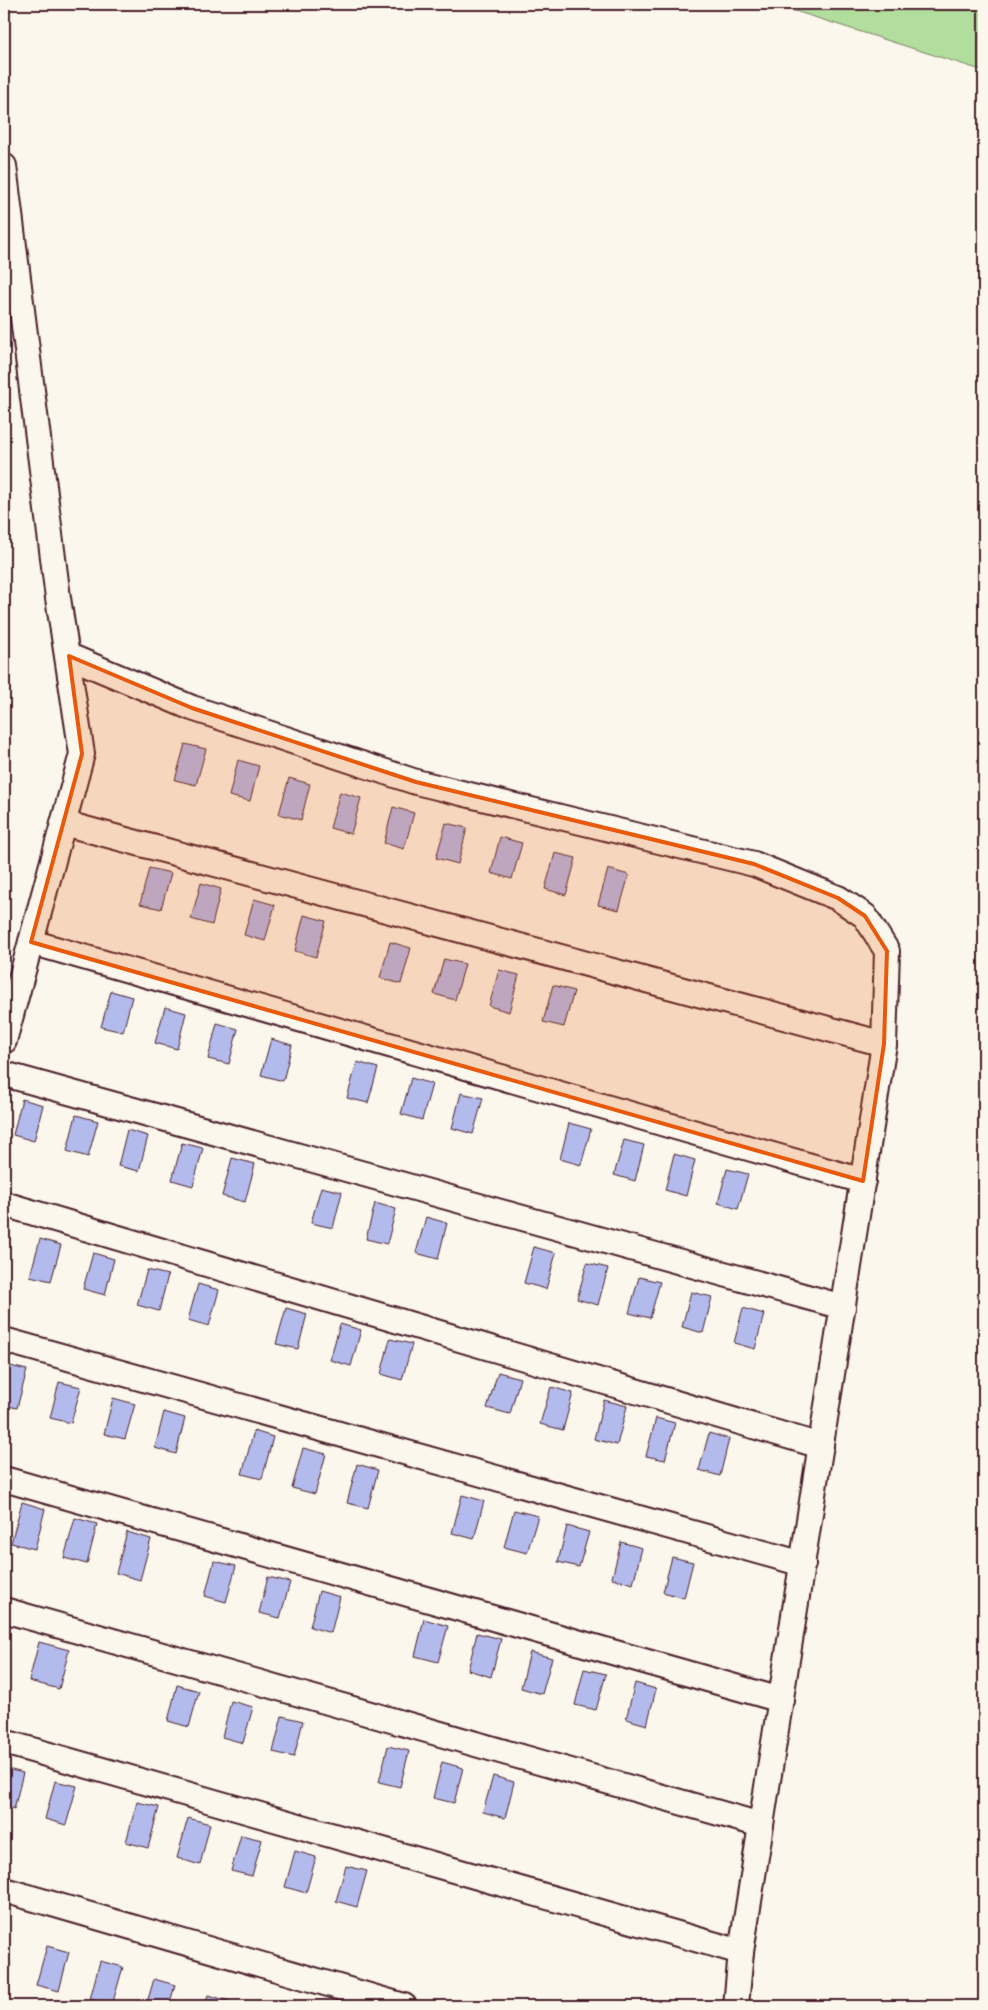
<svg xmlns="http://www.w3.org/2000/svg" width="988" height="2010" viewBox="0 0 988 2010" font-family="'Patrick Hand',sans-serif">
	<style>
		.green { fill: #b1de9d; stroke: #7e7e64 }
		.building { fill: #b3baec; stroke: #4a1f2b }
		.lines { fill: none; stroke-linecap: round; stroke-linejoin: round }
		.minor-casing { stroke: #4a1f2b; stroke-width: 28 }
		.minor { stroke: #fbf7ec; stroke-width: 24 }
		.marked { fill: #e8590c; fill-opacity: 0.2; stroke: #e8590c; stroke-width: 4; stroke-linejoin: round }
	</style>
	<rect width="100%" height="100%" fill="#fbf7ec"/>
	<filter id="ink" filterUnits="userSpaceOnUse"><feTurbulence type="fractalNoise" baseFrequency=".02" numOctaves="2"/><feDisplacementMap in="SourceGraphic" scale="10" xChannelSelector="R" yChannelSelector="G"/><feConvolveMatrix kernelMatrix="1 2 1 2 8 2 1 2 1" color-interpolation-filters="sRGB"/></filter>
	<g filter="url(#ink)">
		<polygon class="green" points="773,4 984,4 984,71"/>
		<g class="building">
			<polygon points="185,744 206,749 196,785 175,780"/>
			<polygon points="238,760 259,766 250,801 229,796"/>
			<polygon points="289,778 310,784 301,820 279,814"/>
			<polygon points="340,792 361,798 351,834 330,828"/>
			<polygon points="393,807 414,813 404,849 384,843"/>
			<polygon points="446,823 467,828 458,864 436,858"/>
			<polygon points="500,837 522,843 512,879 491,873"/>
			<polygon points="555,853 576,858 566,895 545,889"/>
			<polygon points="149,868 171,873 161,909 140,904"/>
			<polygon points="608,869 629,875 619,910 598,905"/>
			<polygon points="201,883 221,889 212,925 191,919"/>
			<polygon points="254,899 275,905 265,941 244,935"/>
			<polygon points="304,915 326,921 316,957 295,951"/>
			<polygon points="390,942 411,948 401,984 380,978"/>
			<polygon points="444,959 465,964 455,1000 434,994"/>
			<polygon points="499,970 519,975 509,1012 489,1006"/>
			<polygon points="553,985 574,991 564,1027 543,1022"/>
			<polygon points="111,991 132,997 123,1032 101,1027"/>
			<polygon points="165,1007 186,1013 177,1049 155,1043"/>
			<polygon points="217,1023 238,1029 229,1064 208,1059"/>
			<polygon points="271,1039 292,1045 283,1081 261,1075"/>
			<polygon points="357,1062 378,1068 368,1103 347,1098"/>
			<polygon points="411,1078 432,1084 422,1120 401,1114"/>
			<polygon points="461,1093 483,1098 473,1134 452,1128"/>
			<polygon points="22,1099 43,1105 34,1141 13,1135"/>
			<polygon points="76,1115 98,1121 88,1157 67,1151"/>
			<polygon points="569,1123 591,1129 581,1165 560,1159"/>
			<polygon points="127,1130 148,1136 139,1171 118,1166"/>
			<polygon points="624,1140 644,1145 635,1181 614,1175"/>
			<polygon points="182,1143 203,1148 193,1186 172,1180"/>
			<polygon points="674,1154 695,1160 686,1196 665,1190"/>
			<polygon points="232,1158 255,1164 245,1202 222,1196"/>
			<polygon points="727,1169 748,1174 738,1209 718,1203"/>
			<polygon points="321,1187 342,1192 333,1228 311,1223"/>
			<polygon points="375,1203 396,1209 387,1244 366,1239"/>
			<polygon points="426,1217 447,1223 438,1259 416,1253"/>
			<polygon points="4,1228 7,1229 4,1242"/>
			<polygon points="40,1239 61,1245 51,1281 30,1276"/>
			<polygon points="534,1247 556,1253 546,1289 524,1283"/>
			<polygon points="93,1253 114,1259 105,1295 83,1289"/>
			<polygon points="587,1263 608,1268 598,1305 577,1299"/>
			<polygon points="147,1270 168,1275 159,1311 137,1305"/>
			<polygon points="639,1277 660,1282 650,1318 629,1313"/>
			<polygon points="198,1284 219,1290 209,1326 188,1320"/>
			<polygon points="691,1292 712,1297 703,1333 682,1327"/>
			<polygon points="286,1308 307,1314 298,1349 276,1344"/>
			<polygon points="743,1308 764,1314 755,1349 734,1343"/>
			<polygon points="340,1324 361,1330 351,1366 330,1360"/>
			<polygon points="390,1339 412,1344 402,1380 381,1374"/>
			<polygon points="6,1365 27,1370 17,1408 4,1405 4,1375"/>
			<polygon points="498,1372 520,1378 510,1414 487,1408"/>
			<polygon points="59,1382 81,1387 71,1423 50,1418"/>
			<polygon points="551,1387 573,1393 563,1430 540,1424"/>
			<polygon points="113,1398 135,1404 125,1439 104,1434"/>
			<polygon points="604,1400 627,1406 617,1445 594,1439"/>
			<polygon points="164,1412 185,1418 176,1454 155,1448"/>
			<polygon points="656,1418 675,1423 665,1460 646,1456"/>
			<polygon points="254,1431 273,1437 262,1479 242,1474"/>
			<polygon points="709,1433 729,1439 720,1476 699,1470"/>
			<polygon points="303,1448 326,1454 315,1494 292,1488"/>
			<polygon points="357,1464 378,1470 368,1508 347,1503"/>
			<polygon points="462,1495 484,1501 474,1539 452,1533"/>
			<polygon points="22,1502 45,1509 35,1549 11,1543"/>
			<polygon points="514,1510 538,1516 527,1553 504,1547"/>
			<polygon points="75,1518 97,1524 87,1564 64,1558"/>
			<polygon points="567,1526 589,1532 579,1567 558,1562"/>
			<polygon points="127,1532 151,1539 140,1580 116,1573"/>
			<polygon points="621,1542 642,1548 633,1584 612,1578"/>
			<polygon points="672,1557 693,1562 684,1598 663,1592"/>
			<polygon points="214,1561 236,1566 226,1602 205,1596"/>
			<polygon points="268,1577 290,1582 280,1618 259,1613"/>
			<polygon points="319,1591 340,1597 331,1633 310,1627"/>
			<polygon points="424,1619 448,1626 438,1662 415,1656"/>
			<polygon points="4,1633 8,1635 4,1652"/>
			<polygon points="477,1633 501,1639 491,1677 468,1670"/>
			<polygon points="39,1642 69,1650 59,1689 29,1681"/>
			<polygon points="530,1652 552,1658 542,1694 521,1688"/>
			<polygon points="584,1669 606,1674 596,1710 575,1705"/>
			<polygon points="635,1683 656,1689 647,1725 626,1719"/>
			<polygon points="177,1685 199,1691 189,1727 168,1721"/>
			<polygon points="231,1701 253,1707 243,1743 222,1737"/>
			<polygon points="282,1716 303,1721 294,1757 273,1752"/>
			<polygon points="388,1746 409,1751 400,1787 379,1782"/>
			<polygon points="442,1762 463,1768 454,1803 433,1798"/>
			<polygon points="4,1768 23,1773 14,1809 4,1806"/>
			<polygon points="493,1776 514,1782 505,1818 483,1812"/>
			<polygon points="55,1781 77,1786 66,1825 45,1819"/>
			<polygon points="137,1802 159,1807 148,1848 126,1842"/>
			<polygon points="188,1818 210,1824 200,1865 177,1858"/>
			<polygon points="241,1835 262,1840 252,1876 231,1871"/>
			<polygon points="295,1851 316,1857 306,1893 285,1887"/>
			<polygon points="346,1866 367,1871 357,1907 336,1901"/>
			<polygon points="47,1946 69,1952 59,1991 36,1985"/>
			<polygon points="100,1961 123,1967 112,2005 90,1999"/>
			<polygon points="154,1979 175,1985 169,2006 146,2006"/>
			<polygon points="208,1995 229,2001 227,2006 205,2006"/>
		</g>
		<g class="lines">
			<g class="minor-casing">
				<g id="minor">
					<polyline points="4,166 58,598 82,754 4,1041"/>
					<polyline points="69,656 192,708 416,782 754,864 838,898 865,916 887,951 884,1044 741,1952 736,2006"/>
					<polyline points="63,823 884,1044"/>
					<polyline points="31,942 863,1181"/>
					<polyline points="4,1074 843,1307"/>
					<polyline points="4,1204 821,1446"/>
					<polyline points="4,1340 803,1564"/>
					<polyline points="4,1479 781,1700"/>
					<polyline points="4,1610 761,1825"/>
					<polyline points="4,1742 741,1952"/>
					<polyline points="4,1890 404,2006"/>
				</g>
			</g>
			<use href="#minor" class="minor"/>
		</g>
	</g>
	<path class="marked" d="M69 656 192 708 416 782 754 864 838 898 865 916 887 951 884 1044 863 1181 31 942 82 754Z"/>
	<rect width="988" height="2010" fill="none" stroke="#fbf7ec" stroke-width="20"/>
	<rect x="10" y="10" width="968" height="1990" fill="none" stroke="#4a1f2b" stroke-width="2" filter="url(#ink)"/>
</svg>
